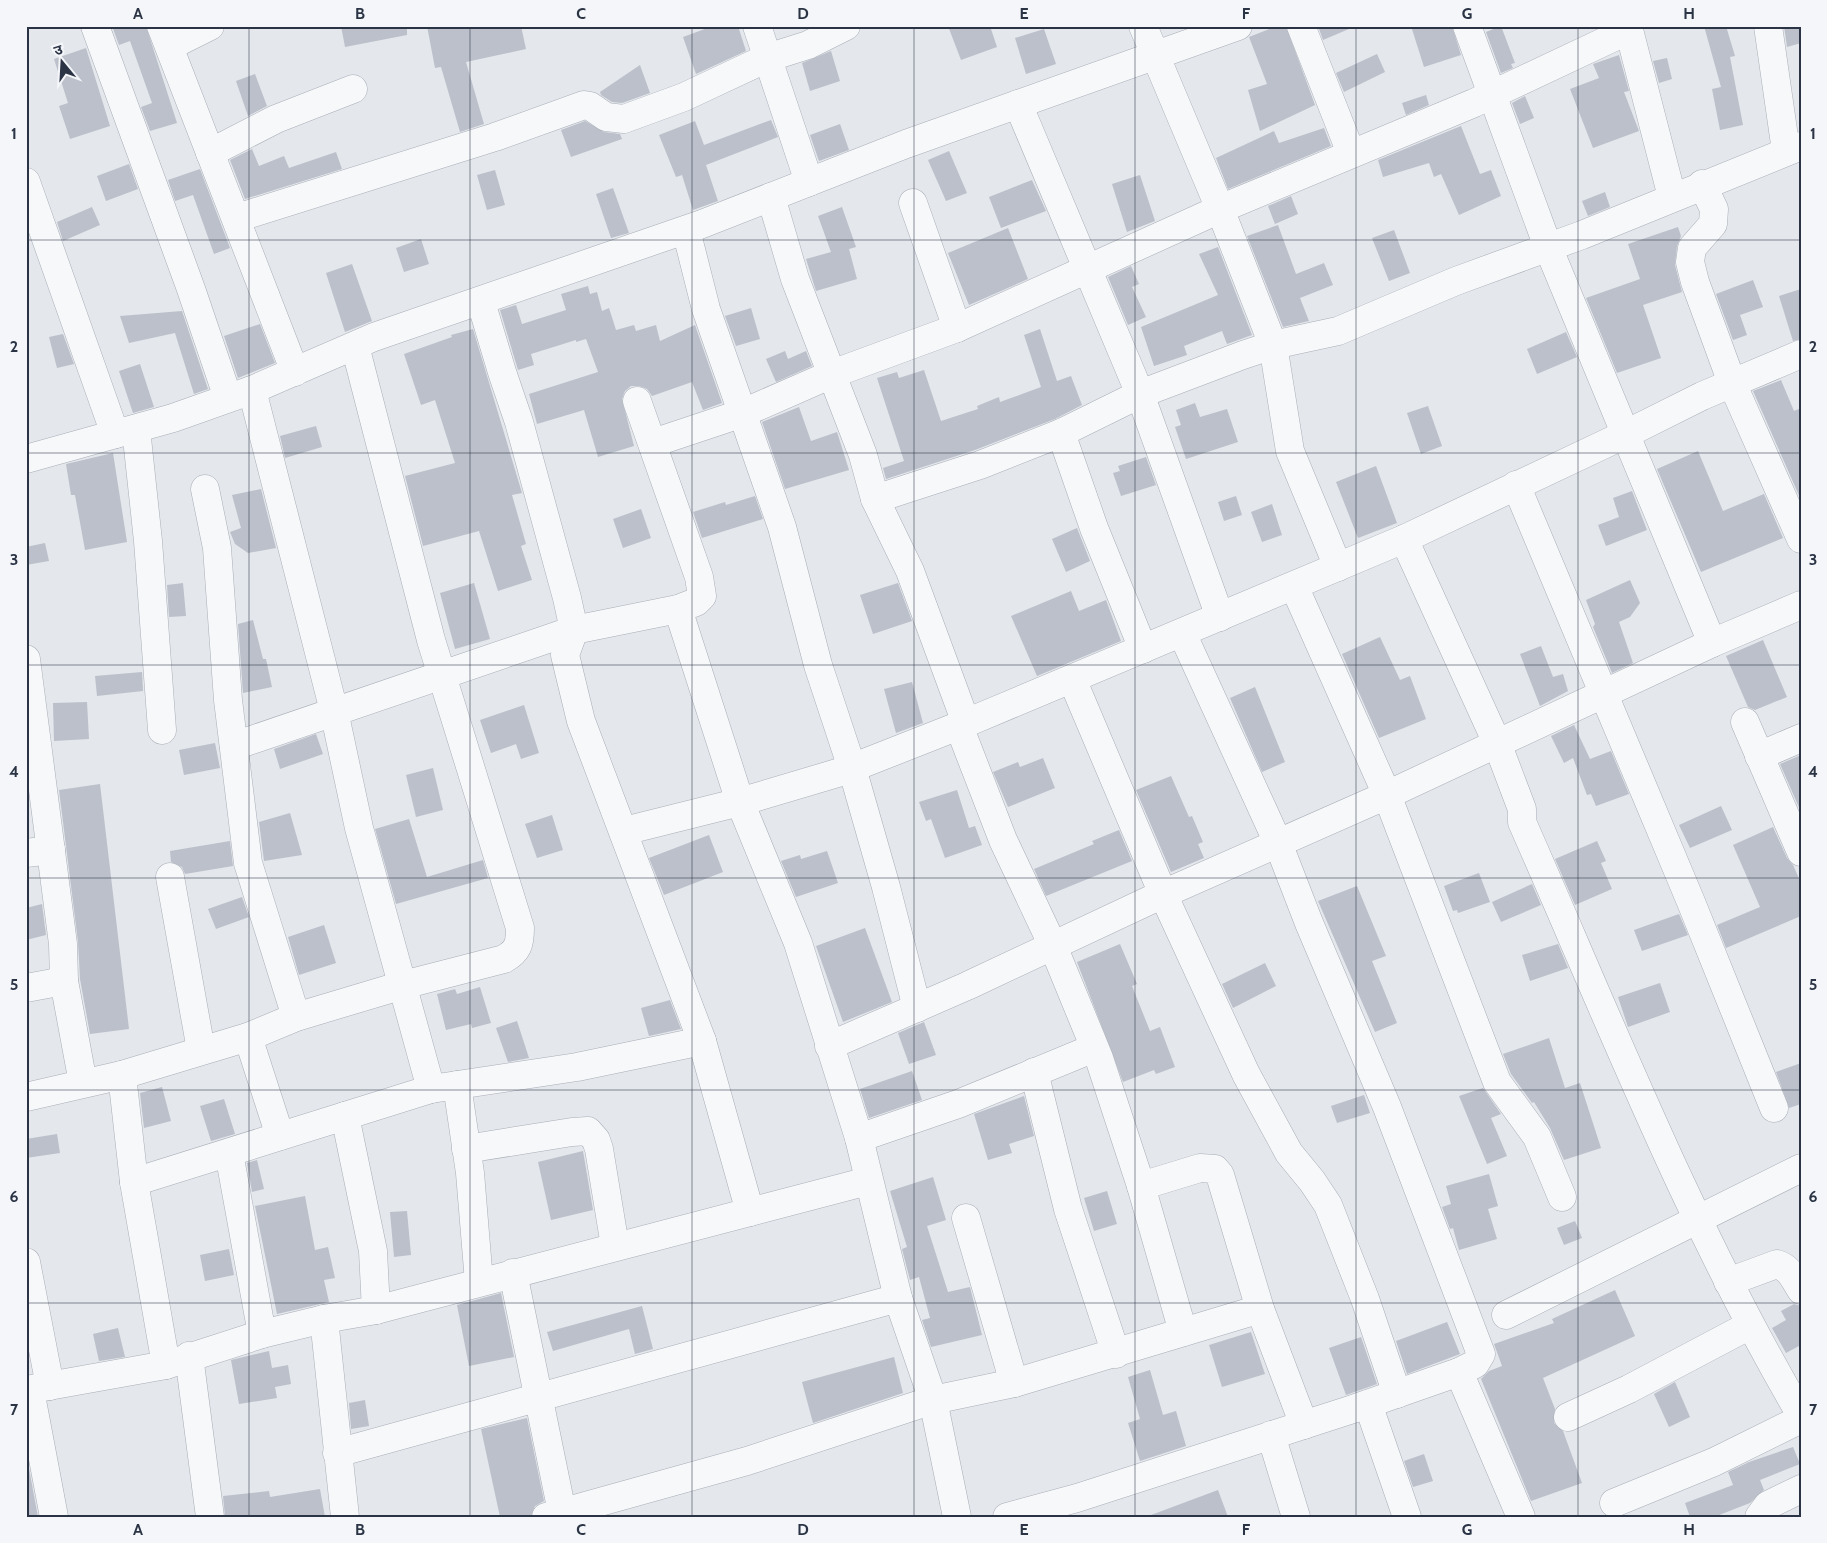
<svg xmlns="http://www.w3.org/2000/svg" width="1827" height="1543" viewBox="0 0 1827 1543" font-family="Cabin,'Noto Sans Devanagari',sans-serif">
	<style>
		.building { fill: #bbc0ca }
		.lines { fill: none; stroke-linecap: round; stroke-linejoin: round }
		.minor-casing { stroke: #a9aeb7; stroke-width: 29 }
		.minor { stroke: #f7f8fa; stroke-width: 28 }
		.grid { fill: none; stroke: #2b3445; stroke-width: 1; stroke-opacity: 0.55 }
		.neatline { fill: none; stroke: #2b3445; stroke-width: 2 }
		.grid-label { font-size: 16px; text-anchor: middle; font-weight: bold; fill: #2b3445 }
	</style>
	<rect width="100%" height="100%" fill="#e4e7ec"/>
	<g class="building">
		<polygon points="112,26 146,26 177,123 150,131 141,107 152,103 130,41 119,45"/>
		<polygon points="341,26 407,26 407,35 345,47"/>
		<polygon points="427,26 521,26 526,49 466,62 484,124 460,132 441,67 435,68"/>
		<polygon points="713,26 738,26 746,51 696,74 683,37"/>
		<polygon points="948,26 990,26 997,47 961,60"/>
		<polygon points="1277,26 1286,26 1315,105 1260,131 1248,90 1267,84 1249,37"/>
		<polygon points="1318,26 1356,26 1323,40"/>
		<polygon points="1411,26 1452,26 1461,55 1424,67"/>
		<polygon points="1501,26 1515,63 1511,64 1513,68 1501,73 1486,32"/>
		<polygon points="1704,26 1726,26 1735,56 1730,57 1743,125 1720,130 1712,89 1721,87"/>
		<polygon points="1784,26 1801,26 1801,43 1787,47"/>
		<polygon points="1044,29 1056,64 1026,74 1015,38"/>
		<polygon points="86,48 110,126 70,139 59,106 68,103 54,59"/>
		<polygon points="831,51 840,81 810,91 802,63"/>
		<polygon points="1377,54 1385,72 1344,92 1336,73"/>
		<polygon points="1619,55 1629,91 1624,92 1639,131 1593,148 1570,89 1599,78 1593,64"/>
		<polygon points="1667,58 1672,79 1659,83 1653,61"/>
		<polygon points="640,65 650,93 622,103 612,102 601,95 600,92"/>
		<polygon points="255,74 267,106 248,116 236,81"/>
		<polygon points="1426,95 1429,105 1406,115 1402,103"/>
		<polygon points="1525,96 1534,118 1520,124 1512,103"/>
		<polygon points="771,120 778,137 706,165 718,201 693,210 682,175 676,177 659,135 695,121 704,145"/>
		<polygon points="585,121 604,132 620,134 622,139 571,157 561,130"/>
		<polygon points="840,124 849,150 819,161 810,135"/>
		<polygon points="1461,126 1480,174 1491,170 1501,196 1459,215 1441,174 1434,177 1429,163 1383,177 1378,160"/>
		<polygon points="1324,128 1331,146 1228,189 1216,158 1274,131 1279,143"/>
		<polygon points="252,149 259,166 284,156 289,168 336,152 342,169 245,199 230,160"/>
		<polygon points="949,151 967,193 946,201 928,160"/>
		<polygon points="129,164 138,189 106,201 97,176"/>
		<polygon points="200,169 230,248 214,254 193,195 175,201 168,180"/>
		<polygon points="495,170 505,205 487,210 477,175"/>
		<polygon points="1140,175 1155,221 1127,232 1112,184"/>
		<polygon points="1032,180 1046,211 1001,228 989,197"/>
		<polygon points="613,188 629,233 611,238 596,194"/>
		<polygon points="1605,192 1610,207 1588,216 1582,201"/>
		<polygon points="1291,196 1298,214 1275,224 1268,206"/>
		<polygon points="92,207 100,225 63,241 57,222"/>
		<polygon points="842,207 856,247 849,249 857,279 816,291 806,259 831,252 818,216"/>
		<polygon points="1278,225 1296,274 1324,263 1333,285 1300,298 1309,321 1283,327 1247,236"/>
		<polygon points="1678,227 1681,236 1677,246 1675,265 1682,292 1643,305 1661,358 1617,373 1586,298 1640,279 1628,244"/>
		<polygon points="1008,228 1028,279 969,305 948,253"/>
		<polygon points="1394,230 1410,273 1389,281 1372,238"/>
		<polygon points="421,239 429,264 404,272 396,248"/>
		<polygon points="1218,247 1252,335 1227,344 1222,331 1184,346 1187,355 1154,366 1141,327 1218,295 1199,254"/>
		<polygon points="352,264 372,321 345,332 326,273"/>
		<polygon points="1131,266 1139,284 1132,287 1146,317 1128,325 1108,277"/>
		<polygon points="1753,280 1763,307 1740,315 1747,335 1733,340 1716,294"/>
		<polygon points="588,286 590,294 597,292 602,311 609,308 616,330 634,325 636,331 656,325 660,341 695,325 722,403 703,410 692,382 652,396 647,389 639,386 631,386 625,391 622,399 634,446 598,457 584,410 537,424 529,394 598,372 586,339 576,342 576,340 531,354 534,365 518,370 500,310 516,305 522,324 566,310 561,294"/>
		<polygon points="1801,289 1801,339 1793,341 1779,296"/>
		<polygon points="751,308 760,339 736,346 725,316"/>
		<polygon points="182,311 208,389 194,394 175,333 129,343 120,316"/>
		<polygon points="260,324 275,363 238,378 224,336"/>
		<polygon points="473,329 522,493 512,495 526,544 521,546 532,580 498,591 479,531 423,546 405,476 455,463 435,400 421,405 404,354 452,337 451,335"/>
		<polygon points="1040,329 1057,381 1071,376 1082,405 1055,419 975,450 886,479 883,468 904,461 877,378 897,372 899,378 924,370 941,421 978,409 977,406 999,397 1000,402 1041,387 1024,335"/>
		<polygon points="1566,332 1577,357 1537,374 1527,349"/>
		<polygon points="63,334 74,364 57,368 49,337"/>
		<polygon points="785,351 788,359 806,351 812,366 776,382 766,359"/>
		<polygon points="140,364 154,407 133,413 119,371"/>
		<polygon points="1781,380 1794,411 1801,408 1801,500 1753,391"/>
		<polygon points="1195,403 1200,417 1227,409 1238,442 1186,459 1175,427 1181,425 1176,410"/>
		<polygon points="1428,406 1442,446 1421,454 1407,413"/>
		<polygon points="799,407 811,441 837,432 849,470 785,489 762,422"/>
		<polygon points="316,426 322,447 285,458 280,436"/>
		<polygon points="1698,451 1723,511 1764,494 1783,538 1701,572 1657,469"/>
		<polygon points="113,453 127,542 85,550 75,495 71,495 66,464"/>
		<polygon points="1146,457 1156,485 1121,496 1113,473 1120,471 1118,466"/>
		<polygon points="1376,466 1397,523 1358,538 1336,482"/>
		<polygon points="261,489 276,548 248,553 235,544 230,532 241,528 232,495"/>
		<polygon points="1632,491 1647,530 1606,546 1598,525 1619,517 1613,498"/>
		<polygon points="755,496 763,519 702,538 693,512 725,502 726,505"/>
		<polygon points="1236,496 1242,515 1224,521 1218,502"/>
		<polygon points="1272,504 1282,535 1262,542 1251,512"/>
		<polygon points="641,509 651,538 623,548 613,519"/>
		<polygon points="1077,528 1090,561 1066,572 1052,539"/>
		<polygon points="45,543 49,561 26,565 26,547"/>
		<polygon points="1630,580 1640,603 1630,617 1619,622 1633,663 1612,673 1593,627 1595,624 1586,600"/>
		<polygon points="183,583 186,616 169,617 167,585"/>
		<polygon points="474,583 490,639 455,649 440,593"/>
		<polygon points="898,583 912,621 873,634 860,595"/>
		<polygon points="1071,591 1079,611 1106,600 1121,641 1037,676 1011,616"/>
		<polygon points="253,620 263,659 266,659 272,687 243,693 238,624"/>
		<polygon points="1380,637 1400,680 1410,676 1426,719 1379,738 1342,654"/>
		<polygon points="1763,640 1787,697 1755,710 1748,707 1726,656"/>
		<polygon points="1541,646 1553,677 1563,674 1568,691 1540,706 1520,654"/>
		<polygon points="142,672 143,691 97,696 95,676"/>
		<polygon points="912,682 923,723 896,733 884,689"/>
		<polygon points="1255,687 1285,762 1262,772 1230,698"/>
		<polygon points="87,702 89,739 54,741 53,703"/>
		<polygon points="524,705 539,753 521,759 516,744 491,753 480,720"/>
		<polygon points="1574,725 1590,759 1611,751 1629,794 1596,806 1591,794 1587,795 1573,758 1564,763 1551,736"/>
		<polygon points="316,734 323,754 280,769 274,749"/>
		<polygon points="215,743 220,768 184,775 179,750"/>
		<polygon points="1801,755 1801,812 1780,764"/>
		<polygon points="1043,758 1055,788 1008,807 993,772 1018,762 1020,767"/>
		<polygon points="433,768 443,810 416,817 406,775"/>
		<polygon points="1171,776 1189,817 1192,816 1203,842 1198,844 1204,858 1171,872 1136,790"/>
		<polygon points="100,784 129,1029 90,1034 80,979 78,942 59,790"/>
		<polygon points="957,790 969,828 975,826 982,845 945,858 931,819 926,821 919,802"/>
		<polygon points="1721,806 1732,830 1690,848 1679,825"/>
		<polygon points="290,813 302,855 264,861 259,822"/>
		<polygon points="552,815 563,850 537,858 525,824"/>
		<polygon points="409,819 427,877 483,860 488,878 396,904 375,829"/>
		<polygon points="1773,827 1787,858 1793,865 1801,883 1801,916 1726,948 1717,925 1760,907 1733,845"/>
		<polygon points="1119,830 1132,861 1046,896 1034,869 1094,844 1092,841"/>
		<polygon points="709,835 723,872 664,895 649,858"/>
		<polygon points="230,841 233,866 185,874 182,867 171,862 170,851"/>
		<polygon points="1597,841 1606,861 1601,863 1612,889 1575,905 1555,859"/>
		<polygon points="827,851 838,883 796,897 781,861 800,855 801,859"/>
		<polygon points="1479,873 1490,902 1458,913 1457,910 1453,911 1444,886"/>
		<polygon points="1532,884 1541,905 1501,922 1492,902"/>
		<polygon points="1357,886 1386,956 1372,961 1397,1023 1375,1032 1318,901"/>
		<polygon points="242,897 249,917 216,929 208,909"/>
		<polygon points="42,904 46,935 26,940 26,908"/>
		<polygon points="1679,914 1688,935 1642,951 1634,930"/>
		<polygon points="324,925 336,963 299,975 288,937"/>
		<polygon points="865,928 892,1002 843,1022 816,946"/>
		<polygon points="1120,944 1137,984 1132,986 1150,1031 1160,1027 1175,1067 1156,1074 1154,1070 1123,1082 1077,962"/>
		<polygon points="1558,944 1568,968 1530,981 1522,955"/>
		<polygon points="1265,963 1276,986 1233,1008 1222,984"/>
		<polygon points="1660,983 1670,1012 1628,1027 1618,997"/>
		<polygon points="480,987 491,1023 472,1028 471,1024 446,1030 437,994 455,989 457,994"/>
		<polygon points="670,1000 681,1029 649,1036 641,1008"/>
		<polygon points="517,1021 529,1058 508,1062 496,1028"/>
		<polygon points="924,1022 936,1055 909,1064 898,1033"/>
		<polygon points="1549,1038 1565,1088 1580,1083 1601,1148 1564,1160 1550,1128 1534,1102 1532,1103 1511,1074 1503,1054"/>
		<polygon points="1801,1063 1801,1104 1789,1108 1776,1072"/>
		<polygon points="912,1071 922,1100 869,1118 860,1089"/>
		<polygon points="162,1087 171,1121 144,1128 140,1093"/>
		<polygon points="1483,1088 1501,1114 1491,1118 1507,1156 1487,1164 1459,1096"/>
		<polygon points="1364,1095 1370,1113 1337,1123 1331,1106"/>
		<polygon points="1024,1096 1034,1136 1009,1144 1012,1153 988,1160 974,1114"/>
		<polygon points="224,1099 235,1134 211,1141 200,1106"/>
		<polygon points="57,1134 60,1153 26,1158 26,1139"/>
		<polygon points="583,1151 593,1210 551,1220 538,1162"/>
		<polygon points="257,1160 264,1189 252,1192 247,1163"/>
		<polygon points="1489,1174 1498,1206 1488,1209 1497,1239 1459,1250 1453,1228 1450,1229 1442,1207 1451,1204 1446,1186"/>
		<polygon points="933,1177 946,1220 927,1226 948,1292 970,1287 982,1335 931,1347 922,1320 930,1318 919,1277 910,1280 902,1249 907,1247 890,1191"/>
		<polygon points="1107,1191 1117,1224 1094,1231 1084,1198"/>
		<polygon points="305,1196 315,1250 328,1247 335,1278 324,1280 329,1302 277,1314 255,1206"/>
		<polygon points="407,1211 411,1255 394,1257 390,1212"/>
		<polygon points="1575,1221 1582,1238 1564,1245 1557,1228"/>
		<polygon points="229,1249 234,1275 205,1281 200,1255"/>
		<polygon points="1615,1290 1635,1336 1543,1378 1555,1409 1554,1423 1563,1431 1582,1483 1531,1501 1481,1379 1489,1371 1502,1366 1494,1344 1554,1323 1552,1319"/>
		<polygon points="501,1293 514,1357 469,1366 457,1305"/>
		<polygon points="1794,1304 1801,1306 1801,1349 1799,1346 1786,1353 1772,1328 1786,1320 1781,1311"/>
		<polygon points="642,1306 653,1349 635,1354 629,1329 553,1351 547,1332"/>
		<polygon points="1447,1322 1460,1354 1407,1374 1396,1341"/>
		<polygon points="118,1328 125,1357 99,1361 93,1334"/>
		<polygon points="1251,1332 1265,1374 1222,1387 1209,1345"/>
		<polygon points="1361,1337 1377,1384 1346,1395 1329,1348"/>
		<polygon points="269,1351 272,1368 288,1365 291,1384 275,1387 277,1398 239,1404 231,1360"/>
		<polygon points="894,1357 903,1393 813,1423 802,1382"/>
		<polygon points="1150,1370 1163,1415 1176,1411 1186,1446 1140,1461 1128,1423 1140,1419 1128,1377"/>
		<polygon points="1675,1382 1690,1417 1669,1427 1654,1394"/>
		<polygon points="365,1400 369,1426 351,1429 349,1403"/>
		<polygon points="527,1418 544,1501 535,1506 531,1517 500,1517 481,1429"/>
		<polygon points="1793,1447 1800,1464 1760,1480 1764,1490 1750,1503 1714,1517 1690,1517 1685,1503 1733,1485 1728,1472 1749,1462"/>
		<polygon points="1424,1454 1433,1481 1413,1487 1404,1461"/>
		<polygon points="26,1458 27,1458 38,1517 26,1517"/>
		<polygon points="320,1489 325,1517 225,1517 223,1496 269,1491 270,1497"/>
		<polygon points="1218,1490 1228,1517 1151,1517 1151,1515"/>
	</g>
	<g class="lines">
		<g class="minor-casing">
			<g id="minor">
				<polyline points="95,26 191,289 228,398"/>
				<polyline points="161,26 295,372"/>
				<polyline points="757,26 809,182"/>
				<polyline points="1143,26 1220,209 1273,345 1290,451 1338,567"/>
				<polyline points="1301,26 1351,153"/>
				<polyline points="1467,26 1548,247 1712,643"/>
				<polyline points="1628,26 1672,197"/>
				<polyline points="1768,26 1786,151"/>
				<polyline points="170,46 210,26"/>
				<polyline points="1018,104 1140,394 1220,617"/>
				<polyline points="210,153 276,119 353,89"/>
				<polyline points="26,182 115,434"/>
				<polyline points="1702,184 1714,209 1713,224 1692,248 1690,262 1695,282 1732,383 1801,539"/>
				<polyline points="771,197 795,279 863,455 875,499 910,571 966,723"/>
				<polyline points="913,203 957,328"/>
				<polyline points="237,218 495,137 584,105 590,106 606,117 624,119 684,97 767,58 808,45 846,26"/>
				<polyline points="686,230 706,309 782,527 818,665 852,768 886,887 917,1008"/>
				<polyline points="481,302 502,372 519,422 567,598 574,630 565,655 581,721 702,1041 750,1212"/>
				<polyline points="252,390 334,711 359,828 431,1089"/>
				<polyline points="136,429 148,541 162,730"/>
				<polyline points="1061,433 1094,528 1143,649"/>
				<polyline points="653,443 743,413 832,374 957,328 1220,209 1474,103 1629,30"/>
				<polyline points="26,459 173,418 252,390 374,337 702,224 906,144 1238,26"/>
				<polyline points="1516,485 1691,902 1774,1108"/>
				<polyline points="205,489 217,548 228,700 248,863 296,1017"/>
				<polyline points="875,499 980,465 1061,433 1140,394 1243,355 1273,345 1338,331 1456,281 1582,235 1801,146"/>
				<path d="M1404 539 1497 743 1522 809V822C1610 1022 1690 1226 1801 1415"/>
				<polyline points="1294,586 1387,795 1497,1082 1537,1137 1562,1197"/>
				<polyline points="678,609 740,802 798,943 859,1138 898,1298 933,1400 957,1517"/>
				<polyline points="26,659 63,944 64,981 83,1083"/>
				<polyline points="1072,679 1163,894 1246,1074 1289,1153 1312,1181 1328,1205 1365,1299 1397,1394"/>
				<polyline points="1745,722 1801,852"/>
				<polyline points="959,726 1003,840 1053,946 1099,1058 1141,1186 1200,1168 1215,1169 1220,1175 1260,1309 1304,1425"/>
				<polyline points="234,746 574,630 678,609 696,602 702,596 699,577 637,401"/>
				<polyline points="1759,756 1801,738"/>
				<polyline points="624,831 740,802 844,771 966,723 1404,539 1626,434 1702,396 1801,354"/>
				<polyline points="26,853 51,850"/>
				<polyline points="170,877 201,1050"/>
				<polyline points="26,988 64,981"/>
				<polyline points="248,1037 280,1136"/>
				<polyline points="829,1046 967,986 1163,894 1387,795 1712,643 1801,605"/>
				<polyline points="1034,1072 1068,1209 1116,1354"/>
				<polyline points="122,1075 134,1182 166,1365"/>
				<polyline points="457,1085 470,1173 479,1282"/>
				<path d="M26 1097 122 1075 248 1037 296 1017 403 985 504 959C518 951 520 944 520 928L431 640 355 346"/>
				<polyline points="345,1116 373,1251 376,1310"/>
				<polyline points="859,1138 958,1104 1094,1048"/>
				<polyline points="466,1149 572,1132 588,1131 596,1140 599,1149 615,1246"/>
				<polyline points="229,1153 262,1334"/>
				<polyline points="134,1182 431,1089 577,1067 702,1041"/>
				<polyline points="1141,1186 1183,1332"/>
				<polyline points="966,1218 1014,1383"/>
				<polyline points="26,1262 50,1386"/>
				<polyline points="513,1273 563,1517"/>
				<path d="M1728 1282 1777 1264C1790 1268 1794 1279 1801 1290"/>
				<polyline points="1506,1315 1801,1168"/>
				<polyline points="324,1319 345,1517"/>
				<polyline points="189,1356 210,1517"/>
				<polyline points="1459,1372 1521,1517"/>
				<polyline points="26,1390 166,1365 262,1334 324,1319 376,1310 868,1181"/>
				<polyline points="30,1390 54,1517"/>
				<polyline points="1368,1404 1407,1517"/>
				<polyline points="1568,1417 1629,1389 1750,1325"/>
				<polyline points="1271,1435 1296,1517"/>
				<polyline points="337,1453 898,1298"/>
				<polyline points="1614,1503 1714,1462 1801,1419"/>
				<polyline points="546,1517 747,1461 933,1400 1014,1383 1260,1309"/>
				<polyline points="1007,1517 1077,1498 1353,1409 1459,1372 1475,1364 1481,1354 1387,1107 1309,923 1278,843 1182,633"/>
				<polyline points="1759,1517 1768,1505 1801,1489"/>
			</g>
		</g>
		<use href="#minor" class="minor"/>
	</g>
	<path class="grid" d="M249 26V1517M470 26V1517M692 26V1517M914 26V1517M1135 26V1517M1356 26V1517M1578 26V1517M26 240H1801M26 453H1801M26 665H1801M26 878H1801M26 1090H1801M26 1303H1801"/>
	<rect width="1827" height="1543" fill="none" stroke="#f4f6f9" stroke-width="55"/>
	<g transform="translate(62 62) rotate(342)" stroke="#f4f6f9" stroke-width="4" paint-order="stroke">
	<path d="M0-4L9 19L0 12L-9 19Z" fill="#2b3445"/>
	<text y="-8" font-size="14" font-weight="bold" text-anchor="middle" fill="#2b3445">उ</text>
	</g>
	<rect x="28" y="28" width="1772" height="1488" class="neatline"/>
	<g class="grid-label">
		<text x="138" y="19">A</text>
		<text x="360" y="19">B</text>
		<text x="581" y="19">C</text>
		<text x="803" y="19">D</text>
		<text x="1024" y="19">E</text>
		<text x="1246" y="19">F</text>
		<text x="1467" y="19">G</text>
		<text x="1689" y="19">H</text>
		<text x="14" y="139">1</text>
		<text x="1813" y="139">1</text>
		<text x="14" y="352">2</text>
		<text x="1813" y="352">2</text>
		<text x="14" y="565">3</text>
		<text x="1813" y="565">3</text>
		<text x="14" y="777">4</text>
		<text x="1813" y="777">4</text>
		<text x="14" y="990">5</text>
		<text x="1813" y="990">5</text>
		<text x="14" y="1202">6</text>
		<text x="1813" y="1202">6</text>
		<text x="14" y="1415">7</text>
		<text x="1813" y="1415">7</text>
		<text x="138" y="1535">A</text>
		<text x="360" y="1535">B</text>
		<text x="581" y="1535">C</text>
		<text x="803" y="1535">D</text>
		<text x="1024" y="1535">E</text>
		<text x="1246" y="1535">F</text>
		<text x="1467" y="1535">G</text>
		<text x="1689" y="1535">H</text>
	</g>
</svg>
